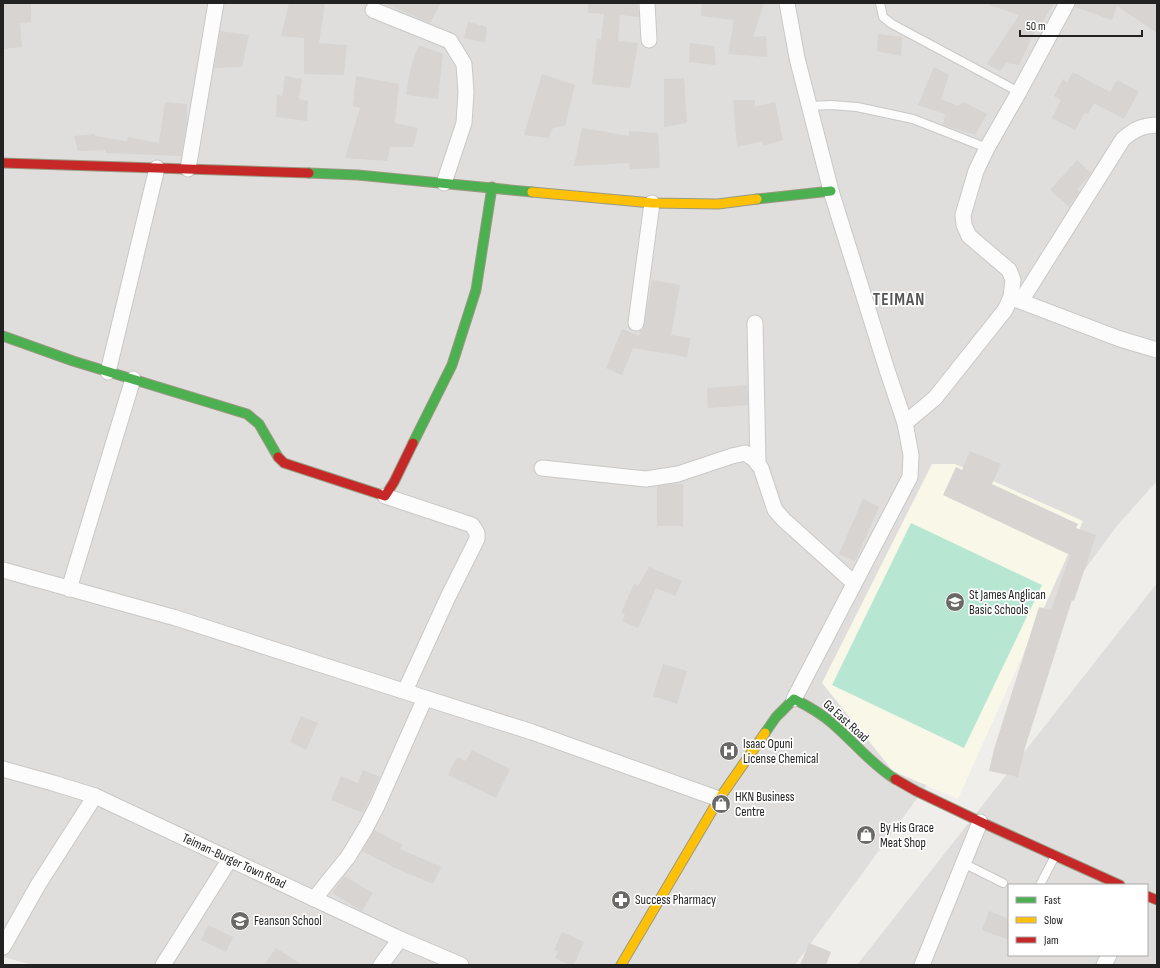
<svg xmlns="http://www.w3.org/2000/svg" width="1160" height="968" viewBox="0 0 1160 968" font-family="'Sofia Sans Condensed',sans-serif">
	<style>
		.residential { fill: #dfdedc; fill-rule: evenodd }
		.education { fill: #f8f7e8 }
		.pitch { fill: #b7e6d2 }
		.building { fill: #d7d4d2 }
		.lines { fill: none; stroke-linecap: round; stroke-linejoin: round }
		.lane-casing { stroke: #c9c8c7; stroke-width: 10 }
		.street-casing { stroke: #c9c8c7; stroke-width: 17 }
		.fast-casing { stroke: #999a82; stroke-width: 11 }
		.slow-casing { stroke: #999a82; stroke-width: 11 }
		.jam-casing { stroke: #999a82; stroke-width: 11 }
		.lane { stroke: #fdfcfc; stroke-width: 8 }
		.street { stroke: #fdfcfc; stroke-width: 15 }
		.fast { stroke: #4caf50; stroke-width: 9 }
		.slow { stroke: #ffc107; stroke-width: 9 }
		.jam { stroke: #c62828; stroke-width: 9 }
		.labels { text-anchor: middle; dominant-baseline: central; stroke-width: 3.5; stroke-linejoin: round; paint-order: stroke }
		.poi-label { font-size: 13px; fill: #222; stroke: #fff; text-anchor: start }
		.street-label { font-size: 13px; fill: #222; stroke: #fff }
		.district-label { font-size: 17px; font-weight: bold; letter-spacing: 1px; fill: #555; stroke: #fff }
	</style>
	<rect width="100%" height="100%" fill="#f0eeeb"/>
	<g class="residential">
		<polygon points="3,3 1157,3 1157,481 1116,527 795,965 33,965 3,957"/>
		<path d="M1157 583V965H857ZM1009 885H1147V955H1009Z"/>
	</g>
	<polygon class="education" points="932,464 955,464 1083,521 958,799 893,771 822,683"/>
	<polygon class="pitch" points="911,523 1042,585 964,748 832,685"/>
	<g class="building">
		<polygon points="3,3 31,3 31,22 20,23 22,47 3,49"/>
		<polygon points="289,3 325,3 319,43 347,45 344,75 304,74 304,38 281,36"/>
		<polygon points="383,3 441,3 430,23"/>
		<polygon points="588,3 638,3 639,17 620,15 618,41 638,43 630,88 592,84 597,39 601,40 604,14 588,13"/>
		<polygon points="702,3 764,3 753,37 766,36 767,57 728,54 734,20 701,16"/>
		<polygon points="991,3 1054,3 1042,23 1039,22 1019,65 1006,63 1000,71 987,64 1019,15 990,5"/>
		<polygon points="1076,3 1157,3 1157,33 1117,6 1112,20 1075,7"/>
		<polygon points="468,22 487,27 485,43 464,38"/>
		<polygon points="220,31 249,35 242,67 214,68"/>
		<polygon points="878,34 902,37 901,56 877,51"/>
		<polygon points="690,43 714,46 716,65 689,62"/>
		<polygon points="419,45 443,54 438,99 406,95 411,66"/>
		<polygon points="934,67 949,75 941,99 958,106 964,102 987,114 975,135 943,125 945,114 918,105"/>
		<polygon points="1073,72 1110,92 1117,80 1139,91 1124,119 1094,103 1088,114 1085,112 1075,130 1052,118 1061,100 1054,96 1063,79 1067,82"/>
		<polygon points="542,74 575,85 565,126 553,128 548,138 524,135"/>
		<polygon points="285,76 302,79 299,99 308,101 307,121 276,117 277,95 282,96"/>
		<polygon points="356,76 399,84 395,123 418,128 413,147 390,147 387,161 345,158 360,108 353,106"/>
		<polygon points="684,78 687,123 664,127 664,79"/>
		<polygon points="733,100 755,100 755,107 775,102 783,140 763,146 763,141 737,147"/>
		<polygon points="165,102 187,104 187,123 181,156 105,153 105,150 78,151 74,136 95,134 95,136 127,141 128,137 159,143"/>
		<polygon points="582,128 629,136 629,131 658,133 660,168 630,169 629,163 574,166"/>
		<polygon points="1077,160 1091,173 1077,190 1079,192 1069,207 1050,190"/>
		<polygon points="652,280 680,285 671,335 690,338 687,357 633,348 622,375 606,368 622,329 639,336 640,331 643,330"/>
		<polygon points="747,385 748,405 708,408 707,388"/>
		<polygon points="970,451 1001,464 992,484 1078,524 1076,528 1096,535 1074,601 1072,600 1025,748 1018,777 989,771 994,749 1039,607 1051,610 1070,555 943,495 956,467 962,470"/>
		<polygon points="674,484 683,484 683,526 657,526 657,486"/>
		<polygon points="863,499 879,507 855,561 839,554"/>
		<polygon points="649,567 682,581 675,596 656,588 638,628 622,621 625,615 621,613 634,584 638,586"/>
		<polygon points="663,664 687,671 677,704 653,696"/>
		<polygon points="301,716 318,723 306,750 290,742"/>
		<polygon points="472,750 510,769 496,798 448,775 457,757 466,761"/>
		<polygon points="363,770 380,777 363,813 331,800 341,776 358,783"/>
		<polygon points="374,830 403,845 400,849 441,867 433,884 393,867 362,851"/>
		<polygon points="344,876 373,893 362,911 332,893"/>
		<polygon points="989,911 1009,919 1009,940 982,930"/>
		<polygon points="208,925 233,937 226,952 201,940"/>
		<polygon points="562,932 584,942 574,965 570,965 555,958 558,951 554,950"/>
		<polygon points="809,943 831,952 826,965 800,965"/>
		<polygon points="276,948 302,965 264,965"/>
	</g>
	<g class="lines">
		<g class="lane-casing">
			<g id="lane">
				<polyline points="880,3 883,17 892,24 1019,92"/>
				<polyline points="809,106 831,105 857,107 913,119 987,148"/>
				<polyline points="963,863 1003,883"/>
				<polyline points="1040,885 1054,858"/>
			</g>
		</g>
		<g class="street-casing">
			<g id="street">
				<polyline points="647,3 649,40"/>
				<polyline points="787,3 797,58 831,191 887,370 905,423 911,455 910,477 794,699"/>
				<polyline points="373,10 450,41 464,64 466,92 464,123 444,183"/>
				<polyline points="188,169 216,3"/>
				<polyline points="1012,298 1120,339 1157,350"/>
				<path d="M1021 301 1123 139C1135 129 1141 126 1157 125"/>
				<polyline points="636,323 652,203"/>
				<polyline points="755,323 758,464"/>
				<polyline points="108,372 157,168"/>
				<polyline points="905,423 935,398 1005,310 1011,297 1013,280 1009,270 969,236 964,225 963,215 976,171 987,148 1019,92 1067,3"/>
				<polyline points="542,468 646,479 678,474 732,456 745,453 754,459 761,468 775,510 784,520 854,583"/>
				<polyline points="385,496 472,525 477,533 477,539 448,597 405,691"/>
				<polyline points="3,570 176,618 425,698 532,732 719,799"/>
				<polyline points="69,589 133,379"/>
				<polyline points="3,769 53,783 95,796 400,939 461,965"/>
				<polyline points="314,899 348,857 365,829 377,806 425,698"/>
				<polyline points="3,947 38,885 95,796"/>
				<polyline points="163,965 230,859"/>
				<polyline points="381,965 400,939"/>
				<polyline points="922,965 980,822"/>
				<polyline points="1104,965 1109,955"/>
			</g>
		</g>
		<g class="fast-casing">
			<g id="fast">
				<polyline points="309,173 358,175 532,192"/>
				<polyline points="757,199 831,191"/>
				<polyline points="3,336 73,361 247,414 259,424 278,457"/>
				<polyline points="413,443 452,365 476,290 492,187"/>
				<path d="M765 733 776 717 794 699C808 706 821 713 833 724 854 742 871 764 895 779"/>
			</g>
		</g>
		<g class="slow-casing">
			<g id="slow">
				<polyline points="532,192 652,203 718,204 757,199"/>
				<polyline points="621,965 719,799 765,733"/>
			</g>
		</g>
		<g class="jam-casing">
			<g id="jam">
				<polyline points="3,163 309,173"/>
				<polyline points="278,457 284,463 385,496 394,482 413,443"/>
				<polyline points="895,779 916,791 983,823 1120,885"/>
				<polyline points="1147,896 1157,900"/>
			</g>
		</g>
		<use href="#lane" class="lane"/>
		<use href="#street" class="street"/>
		<use href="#fast" class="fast"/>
		<use href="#slow" class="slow"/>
		<use href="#jam" class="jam"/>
	</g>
	<defs>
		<g id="school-disc" transform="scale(1)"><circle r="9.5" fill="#6a6968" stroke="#fff"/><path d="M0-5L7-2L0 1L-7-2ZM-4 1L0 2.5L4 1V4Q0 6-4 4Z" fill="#fff"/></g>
		<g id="hospital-disc" transform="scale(1)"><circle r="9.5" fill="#6a6968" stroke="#fff"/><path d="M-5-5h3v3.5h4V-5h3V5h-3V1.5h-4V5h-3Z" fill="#fff"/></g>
		<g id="shop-disc" transform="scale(1)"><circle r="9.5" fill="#6a6968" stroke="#fff"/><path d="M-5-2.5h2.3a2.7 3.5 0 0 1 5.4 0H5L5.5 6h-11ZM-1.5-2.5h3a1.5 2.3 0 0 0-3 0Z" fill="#fff"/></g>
		<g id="pharmacy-disc" transform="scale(1)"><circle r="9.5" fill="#6a6968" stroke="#fff"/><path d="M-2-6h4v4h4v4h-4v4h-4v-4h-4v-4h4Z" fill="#fff"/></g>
	</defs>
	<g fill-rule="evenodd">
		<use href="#school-disc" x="955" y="602"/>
		<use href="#hospital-disc" x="729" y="751"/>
		<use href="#shop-disc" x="721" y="804"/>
		<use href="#shop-disc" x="866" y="835"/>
		<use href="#pharmacy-disc" x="621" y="900"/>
		<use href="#school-disc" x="240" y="921"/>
	</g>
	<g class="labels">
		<g class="poi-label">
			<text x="969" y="595">St James Anglican<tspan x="969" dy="15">Basic Schools</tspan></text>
			<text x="743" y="744">Isaac Opuni<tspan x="743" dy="15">License Chemical</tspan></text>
			<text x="735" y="797">HKN Business<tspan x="735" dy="15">Centre</tspan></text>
			<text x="880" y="828">By His Grace<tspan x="880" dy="15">Meat Shop</tspan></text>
			<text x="635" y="900">Success Pharmacy</text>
			<text x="254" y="921">Feanson School</text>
		</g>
		<g class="street-label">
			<text transform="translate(846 721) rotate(42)">Ga East Road</text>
			<text transform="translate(234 861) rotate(25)">Teiman-Burger Town Road</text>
		</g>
		<g class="district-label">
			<text x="899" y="300">TEIMAN</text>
		</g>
	</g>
	<rect width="1160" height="968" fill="none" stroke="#222222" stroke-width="8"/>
	<rect x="1008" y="884" width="140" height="72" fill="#ffffff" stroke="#a7a7a7"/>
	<rect x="1016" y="897" width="20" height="6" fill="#4caf50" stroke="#a7a7a7"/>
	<text x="1044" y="904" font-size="12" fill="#222222">Fast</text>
	<rect x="1016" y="917" width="20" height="6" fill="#ffc107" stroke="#a7a7a7"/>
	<text x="1044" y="924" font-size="12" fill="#222222">Slow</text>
	<rect x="1016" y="937" width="20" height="6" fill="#c62828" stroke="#a7a7a7"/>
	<text x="1044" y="944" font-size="12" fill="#222222">Jam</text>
	<path d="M1020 30v6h122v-6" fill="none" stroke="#222222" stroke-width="2"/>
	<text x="1026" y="30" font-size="12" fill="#222222" stroke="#ffffff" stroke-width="3" paint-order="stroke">50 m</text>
</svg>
